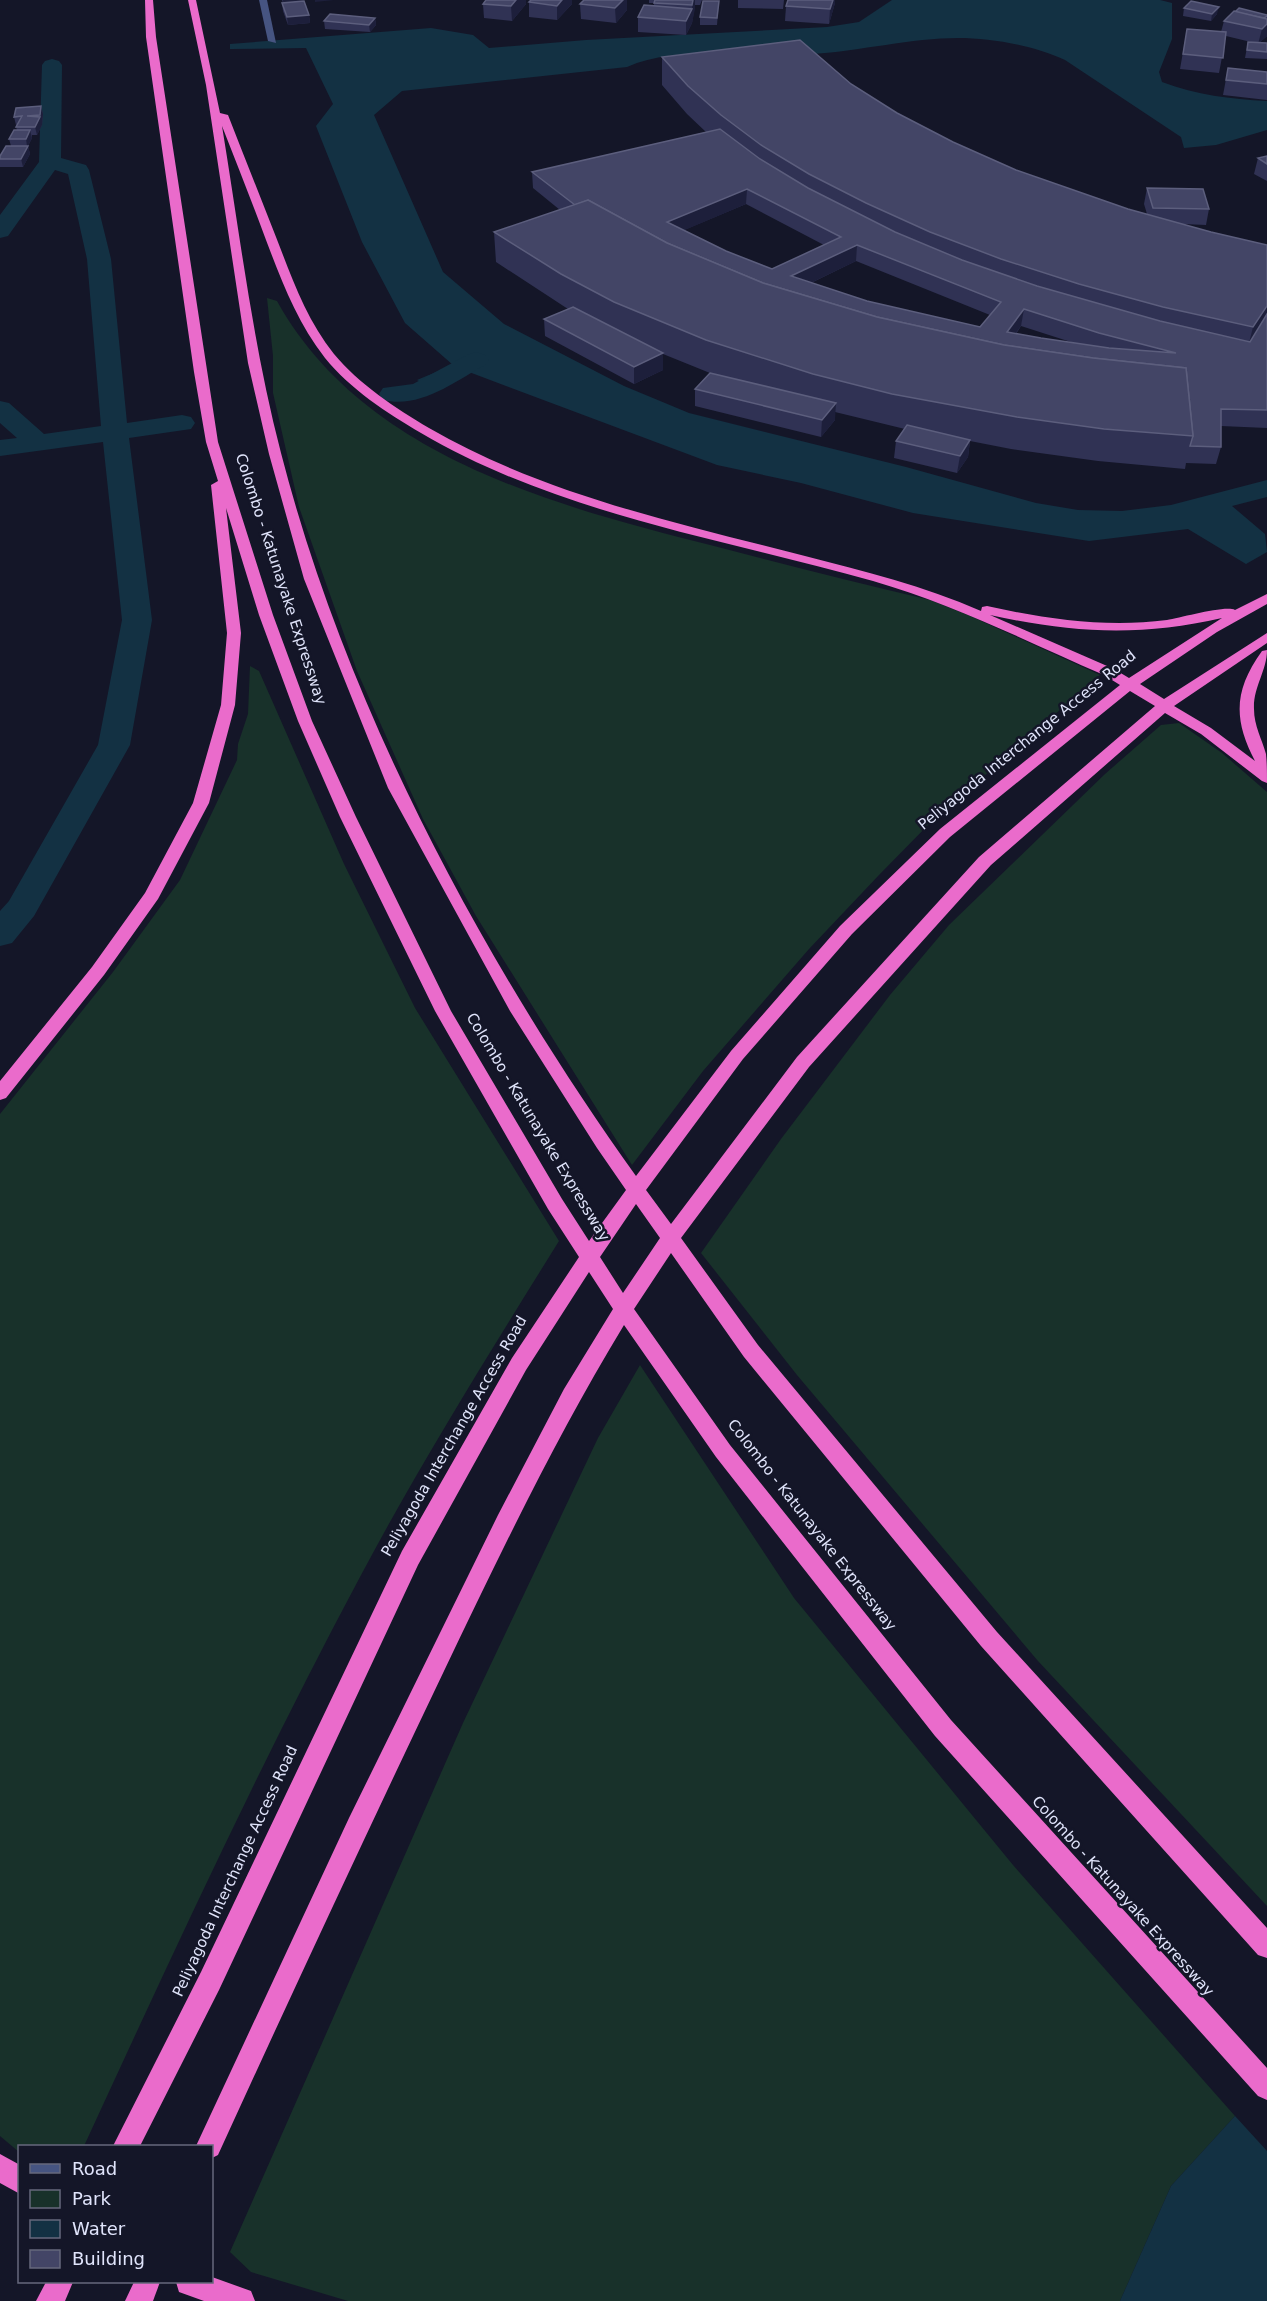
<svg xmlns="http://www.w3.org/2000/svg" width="1267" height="2301" viewBox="0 0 1267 2301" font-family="'DejaVu Sans',sans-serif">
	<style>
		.green { fill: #18312a }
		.water { fill: #133143 }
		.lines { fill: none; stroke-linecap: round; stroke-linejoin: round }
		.canal { fill: #133143; fill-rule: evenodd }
		.minor { fill: #465481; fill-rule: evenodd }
		.highway { fill: #ea6bcb; fill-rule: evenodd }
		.wall { fill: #303254; fill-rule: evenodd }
		.shaded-wall { fill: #1d1f3b }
		.building { fill: #434566; stroke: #5c5e7d; stroke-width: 1.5; fill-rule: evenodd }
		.labels { text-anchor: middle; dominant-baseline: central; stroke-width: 5; stroke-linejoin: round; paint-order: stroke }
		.street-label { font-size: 15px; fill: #e0e4fb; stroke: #141628 }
	</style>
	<rect width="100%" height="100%" fill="#141628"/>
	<g class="green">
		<path d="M267 298 277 301C363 456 555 506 714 546 786 565 858 583 930 600L968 615 1100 675 930 823 879 875 809 949 703 1071 632 1165 476 916 423 819 357 671 299 507 273 393V356Z"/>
		<path d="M250 666 259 671 344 864 415 1008 559 1241C490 1352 421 1462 360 1577 260 1764 172 1955 84 2146H20L19 2152 0 2136V1114L113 972 180 880 237 760 238 744 248 714Z"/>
		<polygon points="1179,723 1222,753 1267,792 1267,1906 1038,1661 797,1375 701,1253 781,1139 890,995 949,925 1105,774 1161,725"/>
		<polygon points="640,1365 794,1598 1013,1865 1235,2116 1171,2186 1120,2301 348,2301 251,2272 230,2252 463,1723 598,1438"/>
	</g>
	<g class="water">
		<path d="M892 0H1160L1172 3V39L1159 72 1162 82C1197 95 1230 99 1267 101V130L1216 145 1184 148 1181 137 1065 60C1034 46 993 38 958 38 912 38 860 51 813 54 757 57 678 44 627 67L402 91 374 115 443 272 504 324 624 386 689 413 906 467 1036 503 1078 510 1122 511 1171 505 1267 480V497L1232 506 1265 534 1267 552 1246 564 1188 529 1089 541 913 513 801 483 717 465 469 372 435 389 417 380 453 365 405 323 362 242 316 126 333 104 306 48 230 49V44L431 28 473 35 489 48 586 40 827 27 859 22Z"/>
		<polygon points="1235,2116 1267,2151 1267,2301 1120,2301 1171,2186"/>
	</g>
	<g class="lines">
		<g class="canal">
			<polygon points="52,59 59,61 62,65 61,158 86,165 89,170 111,259 127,423 182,415 191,417 195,423 191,429 129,438 152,620 130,745 34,916 12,943 0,946 0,911 9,901 98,745 122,620 103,442 0,456 0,440 17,438 0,423 0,401 9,403 44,434 101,426 87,259 68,174 55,170 8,236 0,238 0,215 39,162 42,65 45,61"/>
			<path d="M476 352 485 355 489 360 485 365C454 382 420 409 383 400L379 394 383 388 413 384 467 355Z"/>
		</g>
		<polygon class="minor" points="259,0 267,0 276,43 268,41"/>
		<g class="highway">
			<path d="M145 0H153L156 37 218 442 273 615 312 721 356 817 451 1011 562 1199 589 1241 626 1190 597 1148 510 1011 388 788 304 579 269 454 248 363 206 85 188 0H196L220 113 228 115C244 156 260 196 276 237 292 278 306 319 334 354 359 384 395 408 429 428 545 495 677 523 805 556 864 571 924 586 981 611L982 607 987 606C1046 619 1106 628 1167 620 1181 618 1225 605 1235 610L1267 594V604L1217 632 1140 684 1164 699 1267 633V643L1174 706 1211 728 1255 761C1233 719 1234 690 1262 651L1267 650C1267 671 1253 687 1254 709 1254 726 1262 739 1266 754 1267 763 1267 774 1267 783L1262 781 1201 734 1165 713 991 865 809 1067 681 1238 758 1345 997 1632 1267 1928V1958L1258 1955 981 1646 744 1357 671 1253 634 1309 730 1445 951 1720 1267 2068V2100L1258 2096 935 1736 716 1457 624 1325C556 1437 500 1554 444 1671 367 1832 292 1993 218 2155L212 2158V2146H196L349 1818 498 1515 564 1389 613 1309 589 1272 526 1370 418 1565 219 1990 140 2146H113L201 1972 402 1551 512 1358 579 1257 548 1209 435 1011 340 817 298 721 259 615 226 508 241 633 235 705 209 803 158 899 104 975 6 1098 0 1100V1081L92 967 145 893 193 803 221 705 227 633 211 485 218 481 206 442 194 372 146 37ZM222 126C237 164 252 202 266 240 282 282 297 322 325 358 350 389 387 413 421 433 559 514 720 538 873 581 953 604 1028 642 1104 675L1120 685 940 829 840 926 731 1051 636 1176C483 962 347 709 281 453 253 346 240 235 222 126ZM990 615C1071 633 1140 637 1222 618L1129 678 1114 669ZM1130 691 1155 706 979 857 797 1057 671 1224 646 1190 743 1059 852 934 950 837ZM636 1204 660 1238 623 1293 600 1257Z"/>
			<polygon points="0,2154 20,2165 20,2194 0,2183"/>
			<polygon points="212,2277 251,2291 255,2301 204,2301 179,2292 176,2282 212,2282"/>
			<polygon points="46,2282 73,2282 65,2301 36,2301"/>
			<polygon points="134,2282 160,2282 153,2301 125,2301"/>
		</g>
	</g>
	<g class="wall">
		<polygon points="282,0 303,0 309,15 310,23 288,25 283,11 282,3 283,3"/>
		<polygon points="486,0 526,0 526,4 512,21 484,18 483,4"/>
		<polygon points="531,0 572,0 572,4 557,20 529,17 529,2"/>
		<polygon points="584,0 627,0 627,10 616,23 581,19 580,4"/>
		<polygon points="649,0 702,0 700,5 695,5 692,23 686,35 638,32 638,17 654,6 654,3 649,3"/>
		<polygon points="738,0 784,0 783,9 738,8"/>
		<polygon points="719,1 717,25 700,25 700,17"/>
		<polygon points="835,3 829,24 785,21 786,6"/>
		<polygon points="1184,8 1217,14 1211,21 1183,16"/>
		<polygon points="1267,15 1267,36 1259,43 1267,43 1267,59 1245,58 1248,42 1251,42 1226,36 1219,73 1180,69 1187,29 1221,32 1224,21"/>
		<polygon points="375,18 376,25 370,32 325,29 324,21"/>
		<path d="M662 57 851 84 897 113 953 142 1016 170 1128 209 1147 214 1144 204 1147 188 1209 209 1206 225 1183 224 1211 232 1267 245V428L1221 426V447L1216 464 1186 463 1185 469 1098 461 1011 449 970 441 968 457 957 473 894 458 896 441 905 429 835 412V420L821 437 695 406V389L710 373 663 354V370L634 384 545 336 544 319 568 309 496 262 494 232 560 210 533 188 532 172 706 132 687 114 662 85ZM746 204 824 245 772 269 726 251 684 230ZM856 261 990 315 980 327 867 301 811 283ZM1021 326 1074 343 1016 334Z"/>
		<polygon points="1228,68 1267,73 1267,100 1223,95"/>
		<polygon points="41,106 43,114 42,125 37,135 32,135 32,138 28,146 30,154 23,167 0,167 0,156 11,146 9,139 17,130 16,127 18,124 16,125 14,117"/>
		<polygon points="1267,156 1267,181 1254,174 1258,158"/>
	</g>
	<g class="shaded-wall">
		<polygon points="283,0 303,0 303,4 284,6"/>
		<polygon points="315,0 334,0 315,2"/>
		<polygon points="516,0 526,0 526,4 512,21 511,6"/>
		<polygon points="562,0 572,0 572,4 557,20 557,6"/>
		<polygon points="623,0 627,0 627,10 616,23 615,8"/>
		<polygon points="693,0 695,0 695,9 692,23 686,35 686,21 692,9"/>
		<polygon points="833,0 835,0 835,3 829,24 830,9"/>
		<polygon points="1219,7 1217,14 1211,21 1212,14"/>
		<polygon points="309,15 310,23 288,25 287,17"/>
		<polygon points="375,18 376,25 370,32 369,25"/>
		<polygon points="1267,24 1267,36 1258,44 1262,29"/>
		<polygon points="41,106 43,114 42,125 37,135 35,127 40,117"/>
		<polygon points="30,130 32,138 28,146 30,154 23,167 21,159 27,146 26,139"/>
		<polygon points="747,189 746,204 666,238 667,222"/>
		<polygon points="857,245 856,261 790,293 791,276"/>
		<polygon points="1267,306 1267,324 1245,359 1253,327"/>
		<polygon points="1024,309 1021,326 1004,349 1007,332"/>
		<polygon points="663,353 663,370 634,384 634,367"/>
		<polygon points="836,403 835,420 821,437 822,420"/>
		<polygon points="970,440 968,457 957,473 960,456"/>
	</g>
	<g class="building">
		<polygon points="486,0 516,0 511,6 483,4"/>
		<polygon points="531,0 562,0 557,6 529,2"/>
		<polygon points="584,0 623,0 615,8 580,4"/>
		<polygon points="655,0 693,0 692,5 654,3"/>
		<polygon points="788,0 833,0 830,9 786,6"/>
		<polygon points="304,1 309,15 287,17 282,3"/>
		<polygon points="703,1 719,1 717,18 700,17"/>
		<polygon points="1191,1 1219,7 1212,14 1184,8"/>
		<polygon points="644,5 692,9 686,21 638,17"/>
		<polygon points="1239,8 1267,15 1267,16 1264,18 1235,12"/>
		<polygon points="1234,11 1267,19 1267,24 1262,29 1224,21"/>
		<polygon points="330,14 375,18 369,25 324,21"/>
		<polygon points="1187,29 1226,32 1223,58 1183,54"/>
		<polygon points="800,40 851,84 897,113 953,142 1016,170 1128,209 1211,232 1267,245 1267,306 1253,327 1163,307 1079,284 1001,259 930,232 866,203 809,174 761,145 721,115 688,86 662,57"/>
		<polygon points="1248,42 1267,43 1267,52 1247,50"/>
		<polygon points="1228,68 1267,72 1267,84 1226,80"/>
		<polygon points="41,106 40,115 27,116 40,117 35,127 16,127 22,116 14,117 16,108"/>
		<path d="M720 129 760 159 808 188 895 232 962 260 1037 286 1160 321 1250 342 1267 314V410L1221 409V447L1190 446 1193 436 1186 368 1093 358 1004 345 877 317 763 283 667 243 588 200 575 205 532 172ZM747 189 841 237 772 269 726 251 667 222ZM857 245 1001 302 980 327 867 301 791 276ZM1024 309 1099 333 1176 353 1109 348 1041 338 1007 332Z"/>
		<polygon points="14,130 30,130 26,139 9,139"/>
		<polygon points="6,146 28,146 21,159 0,159 0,156"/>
		<polygon points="1267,156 1267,164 1258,158"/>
		<polygon points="1147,188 1203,189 1209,209 1153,208"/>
		<polygon points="588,200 667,243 763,283 877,317 1004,345 1093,358 1186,368 1193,436 1104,429 1017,417 892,394 813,374 706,340 614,302 561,274 494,232"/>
		<polygon points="573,307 663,353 634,367 544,319"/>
		<polygon points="710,373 836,403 822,420 695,389"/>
		<polygon points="907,425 970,440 960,456 896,441"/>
	</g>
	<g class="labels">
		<g class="street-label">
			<text transform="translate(281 579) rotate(72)">Colombo - Katunayake Expressway</text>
			<text transform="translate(1027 740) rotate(-39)">Peliyagoda Interchange Access Road</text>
			<text transform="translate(538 1127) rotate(59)">Colombo - Katunayake Expressway</text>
			<text transform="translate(454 1436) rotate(-60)">Peliyagoda Interchange Access Road</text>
			<text transform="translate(812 1525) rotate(52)">Colombo - Katunayake Expressway</text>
			<text transform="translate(235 1871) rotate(-65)">Peliyagoda Interchange Access Road</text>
			<text transform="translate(1123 1896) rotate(48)">Colombo - Katunayake Expressway</text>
		</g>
	</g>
	<rect x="18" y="2145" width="195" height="138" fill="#141628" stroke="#66687c" stroke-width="1.5"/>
	<rect x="30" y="2164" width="30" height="9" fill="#465481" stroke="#66687c" stroke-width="1.5"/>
	<text x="72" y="2175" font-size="18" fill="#e0e4fb">Road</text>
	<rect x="30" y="2190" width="30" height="18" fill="#18312a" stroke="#66687c" stroke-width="1.5"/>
	<text x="72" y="2205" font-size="18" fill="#e0e4fb">Park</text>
	<rect x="30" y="2220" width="30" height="18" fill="#133143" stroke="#66687c" stroke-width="1.5"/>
	<text x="72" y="2235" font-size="18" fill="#e0e4fb">Water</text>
	<rect x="30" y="2250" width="30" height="18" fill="#434566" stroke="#66687c" stroke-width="1.5"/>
	<text x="72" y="2265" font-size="18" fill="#e0e4fb">Building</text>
</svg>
